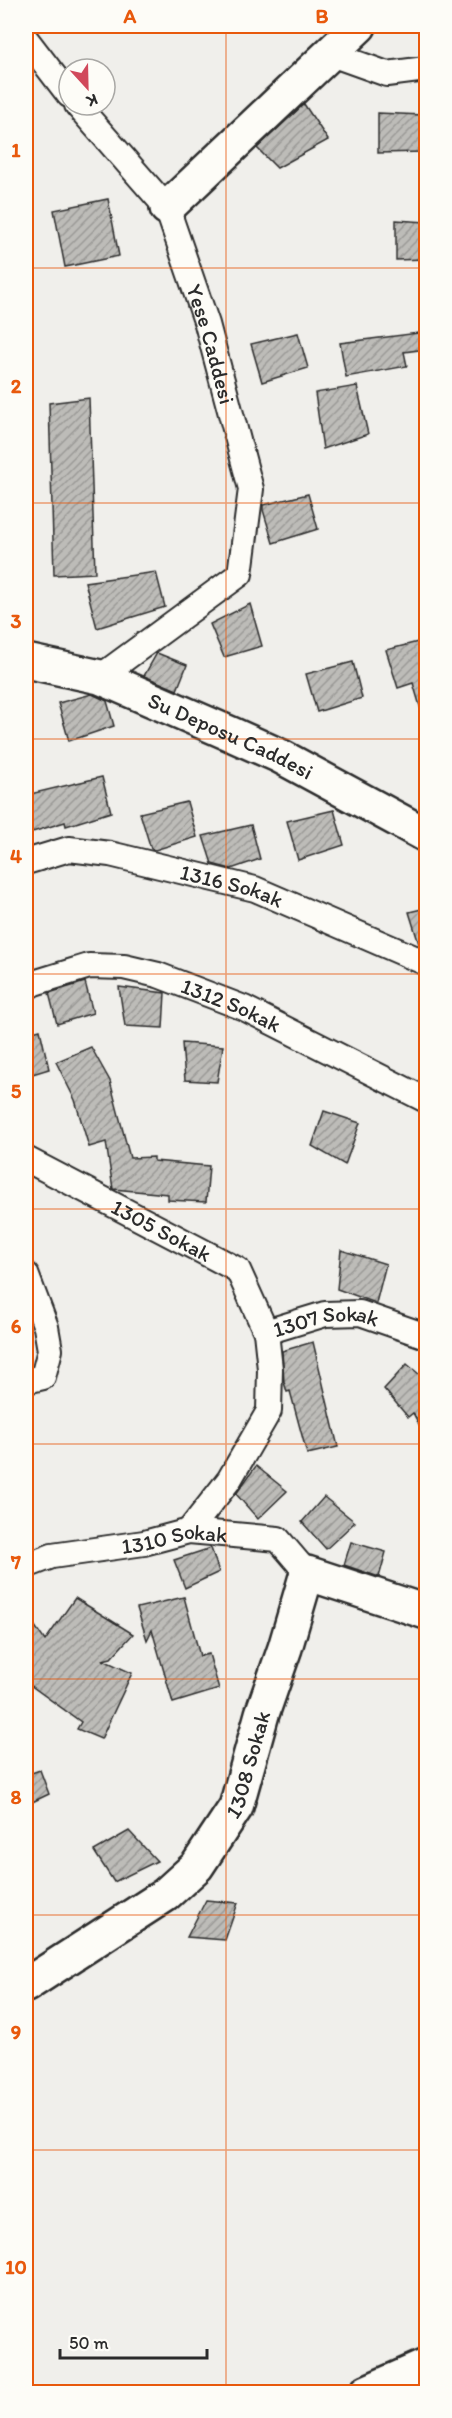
<svg xmlns="http://www.w3.org/2000/svg" width="452" height="2418" viewBox="0 0 452 2418" font-family="Itim,sans-serif">
	<style>
		.building { fill: url(#building-hatch); stroke: #2b2b2b; stroke-width: 1.5 }
		.lines { fill: none; stroke-linecap: round; stroke-linejoin: round }
		.street-casing { stroke: #2b2b2b; stroke-width: 28 }
		.secondary-casing { stroke: #2b2b2b; stroke-width: 38 }
		.street { stroke: #fdfcf7; stroke-width: 24 }
		.secondary { stroke: #fdfcf7; stroke-width: 33 }
		.grid { fill: none; stroke: #e8590c; stroke-width: 1.5; stroke-opacity: 0.55 }
		.labels { text-anchor: middle; dominant-baseline: central; stroke-width: 6; stroke-linejoin: round; paint-order: stroke }
		.street-label { font-size: 22px; fill: #2b2b2b; stroke: #fdfcf7 }
		.neatline { fill: none; stroke: #e8590c; stroke-width: 2 }
		.grid-label { font-size: 20px; text-anchor: middle; font-weight: bold; fill: #e8590c }
	</style>
	<defs>
		<pattern id="building-hatch" width="6" height="6" patternUnits="userSpaceOnUse" patternTransform="scale(1.5)"><rect width="6" height="6" fill="#bdbcb8"/><path d="M-1 1l2-2M0 6l6-6M5 7l2-2" fill="none" stroke="#9a9996"/></pattern>
	</defs>
	<rect width="100%" height="100%" fill="#f0efeb"/>
	<filter id="ink" filterUnits="userSpaceOnUse"><feTurbulence type="fractalNoise" baseFrequency=".0167" numOctaves="2"/><feDisplacementMap in="SourceGraphic" scale="12" xChannelSelector="R" yChannelSelector="G"/><feConvolveMatrix kernelMatrix="1 2 1 2 8 2 1 2 1" color-interpolation-filters="sRGB"/></filter>
	<g filter="url(#ink)">
		<g class="building">
			<polygon points="304,104 328,140 277,168 257,148"/>
			<polygon points="378,113 422,115 424,152 378,153"/>
			<polygon points="108,199 119,256 65,267 54,210"/>
			<polygon points="396,220 426,222 426,259 396,260"/>
			<polygon points="426,332 426,349 404,352 407,366 346,377 340,343"/>
			<polygon points="298,333 308,368 262,382 251,344"/>
			<polygon points="357,386 368,434 323,449 315,393"/>
			<polygon points="89,398 95,573 54,575 49,403"/>
			<polygon points="308,494 318,529 273,543 263,510 263,505"/>
			<polygon points="156,572 165,607 97,628 85,582"/>
			<polygon points="250,604 262,646 224,657 210,624"/>
			<polygon points="426,640 426,713 422,713 413,683 398,688 386,650"/>
			<polygon points="157,653 187,665 177,690 144,676"/>
			<polygon points="353,662 362,698 317,712 306,674"/>
			<polygon points="92,694 107,701 114,726 69,741 58,703"/>
			<polygon points="102,777 111,812 66,826 65,822 26,834 26,795"/>
			<polygon points="187,802 197,837 155,850 151,849 140,813"/>
			<polygon points="334,810 344,845 298,860 287,821"/>
			<polygon points="251,825 260,859 231,869 212,864 203,836"/>
			<polygon points="426,908 426,948 419,944 409,912"/>
			<polygon points="85,982 93,1013 57,1024 49,993"/>
			<polygon points="119,987 165,993 163,1028 125,1026"/>
			<polygon points="40,1030 49,1069 26,1076 26,1034"/>
			<polygon points="182,1043 223,1046 217,1082 185,1080"/>
			<polygon points="91,1047 110,1081 130,1158 154,1157 154,1161 209,1166 206,1202 168,1200 168,1194 113,1189 106,1142 89,1147 75,1100 56,1062"/>
			<polygon points="324,1111 360,1123 345,1165 312,1146"/>
			<polygon points="341,1250 386,1264 376,1303 337,1289"/>
			<polygon points="313,1342 338,1447 307,1454 290,1391 287,1392 284,1382 282,1351"/>
			<polygon points="407,1364 426,1380 426,1438 413,1413 408,1417 384,1389"/>
			<polygon points="256,1466 287,1491 258,1519 236,1494"/>
			<polygon points="324,1497 355,1522 326,1549 302,1522"/>
			<polygon points="351,1542 386,1552 379,1577 344,1565"/>
			<polygon points="211,1548 219,1572 185,1588 174,1560"/>
			<polygon points="184,1597 200,1656 209,1654 219,1689 173,1703 152,1630 147,1640 137,1608"/>
			<polygon points="75,1598 133,1634 111,1658 103,1660 132,1673 101,1739 77,1729 81,1722 26,1682 26,1613 45,1641"/>
			<polygon points="40,1770 49,1794 26,1805 26,1775"/>
			<polygon points="129,1831 157,1861 114,1882 94,1851"/>
			<polygon points="206,1900 238,1903 225,1940 187,1937"/>
		</g>
		<g class="lines">
			<g class="street-casing">
				<g id="street">
					<polyline points="26,39 69,95"/>
					<polyline points="331,54 387,74 426,69"/>
					<path id="s1" d="M77 105 167 208 207 324 251 489 240 574 100 677"/>
					<path id="s2" d="M26 862 69 849 110 854 255 889 426 963"/>
					<path id="s3" d="M26 988 34 983 89 966 124 967 158 975 244 1008 426 1100"/>
					<path id="s4" d="M26 1159 238 1270 266 1332 270 1369 269 1411 229 1480 189 1531"/>
					<polyline points="26,1274 46,1327 50,1350 43,1377 26,1381"/>
					<path id="s5" d="M266 1332 325 1314 360 1313 426 1336"/>
					<path id="s6" d="M26 1566 52 1556 144 1543 189 1531 278 1539 307 1573"/>
				</g>
			</g>
			<g class="secondary-casing">
				<g id="secondary">
					<polyline points="167,208 359,26"/>
					<path id="s7" d="M26 661 100 677 231 734 280 756 426 835"/>
					<path id="s8" d="M26 1985 165 1895 197 1866 236 1807 262 1714 285 1648 307 1573 426 1612"/>
					<polyline points="367,2392 426,2366"/>
				</g>
			</g>
			<use href="#street" class="street"/>
			<use href="#secondary" class="secondary"/>
		</g>
	</g>
	<path class="grid" d="M226 26V2392M26 268H426M26 503H426M26 739H426M26 974H426M26 1209H426M26 1444H426M26 1679H426M26 1915H426M26 2150H426"/>
	<g class="labels">
		<g class="street-label">
			<text stroke="none"><textPath href="#s1" startOffset="280">Yese Caddesi</textPath></text>
			<text stroke="none"><textPath href="#s7" startOffset="219">Su Deposu Caddesi</textPath></text>
			<text stroke="none"><textPath href="#s2" startOffset="212">1316 Sokak</textPath></text>
			<text stroke="none"><textPath href="#s3" startOffset="216">1312 Sokak</textPath></text>
			<text stroke="none"><textPath href="#s4" startOffset="153">1305 Sokak</textPath></text>
			<text stroke="none"><textPath href="#s5" startOffset="62">1307 Sokak</textPath></text>
			<text stroke="none"><textPath href="#s6" startOffset="152">1310 Sokak</textPath></text>
			<text stroke="none"><textPath href="#s8" startOffset="324">1308 Sokak</textPath></text>
		</g>
	</g>
	<rect width="452" height="2418" fill="none" stroke="#fdfcf7" stroke-width="66"/>
	<g transform="translate(87 87) rotate(158)"><circle r="28" fill="#fdfcf7" stroke="#a9a8a5" stroke-width="1.5"/>
	<path d="M0-4.5L10 22L0 15L-10 22Z" fill="#d1495b"/>
	<text y="-9" font-size="16" font-weight="bold" text-anchor="middle" fill="#2b2b2b">K</text>
	</g>
	<path d="M60 2349v9h147v-9" fill="none" stroke="#2b2b2b" stroke-width="3"/>
	<text x="69" y="2349" font-size="18" fill="#2b2b2b" stroke="#fdfcf7" stroke-width="4.5" paint-order="stroke">50 m</text>
	<rect x="33" y="33" width="386" height="2352" class="neatline"/>
	<g class="grid-label">
		<text x="130" y="23">A</text>
		<text x="322" y="23">B</text>
		<text x="16" y="157">1</text>
		<text x="16" y="393">2</text>
		<text x="16" y="628">3</text>
		<text x="16" y="863">4</text>
		<text x="16" y="1098">5</text>
		<text x="16" y="1333">6</text>
		<text x="16" y="1569">7</text>
		<text x="16" y="1804">8</text>
		<text x="16" y="2039">9</text>
		<text x="16" y="2274">10</text>
	</g>
</svg>
